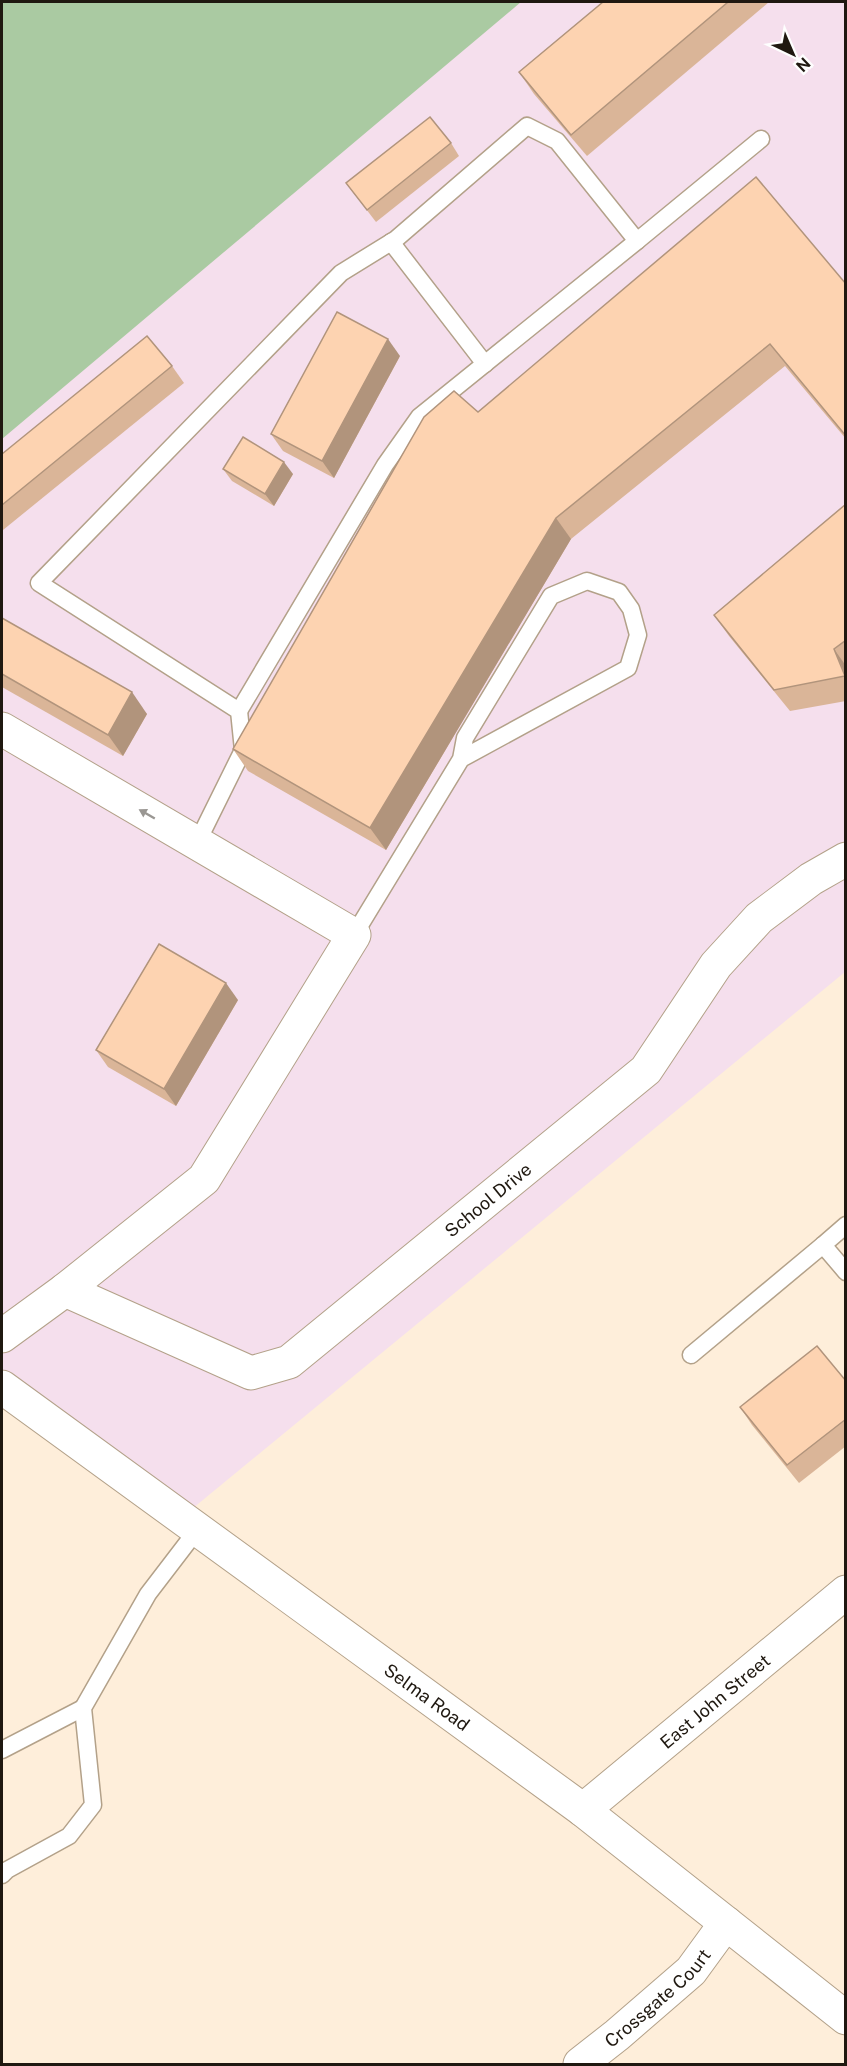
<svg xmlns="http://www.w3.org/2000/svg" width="847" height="2066" viewBox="0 0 847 2066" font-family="'Public Sans',sans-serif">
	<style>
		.education { fill: #f5dfed }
		.forest { fill: #aacaa2 }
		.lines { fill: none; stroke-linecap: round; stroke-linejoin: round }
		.service-casing { stroke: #b3a189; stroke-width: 19 }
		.minor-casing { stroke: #b3a189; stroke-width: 35 }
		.tertiary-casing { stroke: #b3a189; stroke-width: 35 }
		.service { stroke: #fff; stroke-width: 16 }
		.minor { stroke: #fff; stroke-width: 33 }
		.tertiary { stroke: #fff; stroke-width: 33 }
		.wall { fill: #dab598 }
		.shaded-wall { fill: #b1947c }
		.building { fill: #fdd3b1; stroke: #b1947c; stroke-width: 1.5 }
		.oneway { fill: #9a9793 }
		.labels { text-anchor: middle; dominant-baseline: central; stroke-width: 4.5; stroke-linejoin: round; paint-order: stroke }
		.street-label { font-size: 18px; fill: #1f1810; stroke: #fefefe }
	</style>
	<rect width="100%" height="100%" fill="#feeeda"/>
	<polygon class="education" points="518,2 845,2 845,972 181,1518 2,1387 2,437"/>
	<polygon class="forest" points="2,2 521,2 2,439"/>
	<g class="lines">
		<g class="service-casing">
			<g id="service">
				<polyline points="391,242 485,364"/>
				<polyline points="239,711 385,465 419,417 637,241"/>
				<polyline points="197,843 243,750 239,711 39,583 341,273 396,239 527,126 557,141 637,241 761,139"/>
				<polyline points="354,935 461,759 628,668 638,635 631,609 619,592 587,581 551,596 465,738 461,759"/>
				<polyline points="846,1225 823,1245 846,1272"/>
				<polyline points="691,1355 823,1245"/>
				<polyline points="2,1750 83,1708"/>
				<polyline points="2,1875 7,1870 69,1836 93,1805 83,1708 148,1594 197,1530"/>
			</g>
		</g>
		<g class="minor-casing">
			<g id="minor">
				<polyline points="2,729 354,935 204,1179 65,1290 2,1336"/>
				<path id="s1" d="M65 1290 251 1373 289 1362 646 1070 716 965 759 918 811 879 846 859"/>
				<path id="s2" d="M580 2064 617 2035 691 1971 726 1923"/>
			</g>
		</g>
		<g class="tertiary-casing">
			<g id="tertiary">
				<path id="s3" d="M2 1387 583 1810 846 2018"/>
				<path id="s4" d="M583 1810 846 1592"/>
			</g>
		</g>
		<use href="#service" class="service"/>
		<use href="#minor" class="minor"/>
		<use href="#tertiary" class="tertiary"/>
	</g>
	<g class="wall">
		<polygon points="603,2 769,2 587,156 534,94 519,72"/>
		<polygon points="451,143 459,156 376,222 346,183"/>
		<polygon points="846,284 846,439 785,366 571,539 386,850 248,771 233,749 478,412"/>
		<polygon points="400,356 334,478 283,451 271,434"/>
		<polygon points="172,366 184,383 3,530 2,528 2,454"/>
		<polygon points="223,469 293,474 274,506 232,481"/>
		<polygon points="846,504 846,701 790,711 729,636 714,615"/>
		<polygon points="2,618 147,714 123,756 2,687"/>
		<polygon points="238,1000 176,1106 108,1067 96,1050"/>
		<polygon points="846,1381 846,1446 799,1483 752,1425 740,1407"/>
	</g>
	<g class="shaded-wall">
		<polygon points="388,339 400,356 334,478 322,461"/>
		<polygon points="284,462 293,474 274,506 265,494"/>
		<polygon points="556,518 571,539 386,850 370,828"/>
		<polygon points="834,649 846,666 846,676"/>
		<polygon points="132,692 147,714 123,756 108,735"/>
		<polygon points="226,983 238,1000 176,1106 164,1089"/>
	</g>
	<g class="building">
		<polygon points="603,2 728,2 571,135 519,72"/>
		<polygon points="430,117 451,143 367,210 346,183"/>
		<polygon points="756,177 846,284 846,436 770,344 556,518 370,828 233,749 424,417 454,391 478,412"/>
		<polygon points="337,312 388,339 322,461 271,434"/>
		<polygon points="147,336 172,366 2,505 2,454"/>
		<polygon points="243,437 284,462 265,494 223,469"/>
		<polygon points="846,504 846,640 834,649 845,676 774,690 714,615"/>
		<polygon points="2,618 132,692 108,735 2,674"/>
		<polygon points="159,944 226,983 164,1089 96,1050"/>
		<polygon points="817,1346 846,1381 846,1419 787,1465 740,1407"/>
	</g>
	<defs><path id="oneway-solid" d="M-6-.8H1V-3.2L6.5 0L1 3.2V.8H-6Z" transform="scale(1.5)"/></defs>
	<use class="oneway" href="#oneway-solid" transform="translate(147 814) rotate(-150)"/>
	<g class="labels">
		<g class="street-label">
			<text stroke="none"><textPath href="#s1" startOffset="500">School Drive</textPath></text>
			<text stroke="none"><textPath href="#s3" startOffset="526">Selma Road</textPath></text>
			<text stroke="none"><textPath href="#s4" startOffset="171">East John Street</textPath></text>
			<text stroke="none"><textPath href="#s2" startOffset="102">Crossgate Court</textPath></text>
		</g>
	</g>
	<rect width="847" height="2066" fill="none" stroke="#1f1810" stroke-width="6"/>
	<g transform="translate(793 54) rotate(136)" stroke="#fefefe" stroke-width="4.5" paint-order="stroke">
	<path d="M0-4.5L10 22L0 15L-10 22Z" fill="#1f1810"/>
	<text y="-9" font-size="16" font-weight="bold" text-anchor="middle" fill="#1f1810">N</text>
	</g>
</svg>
